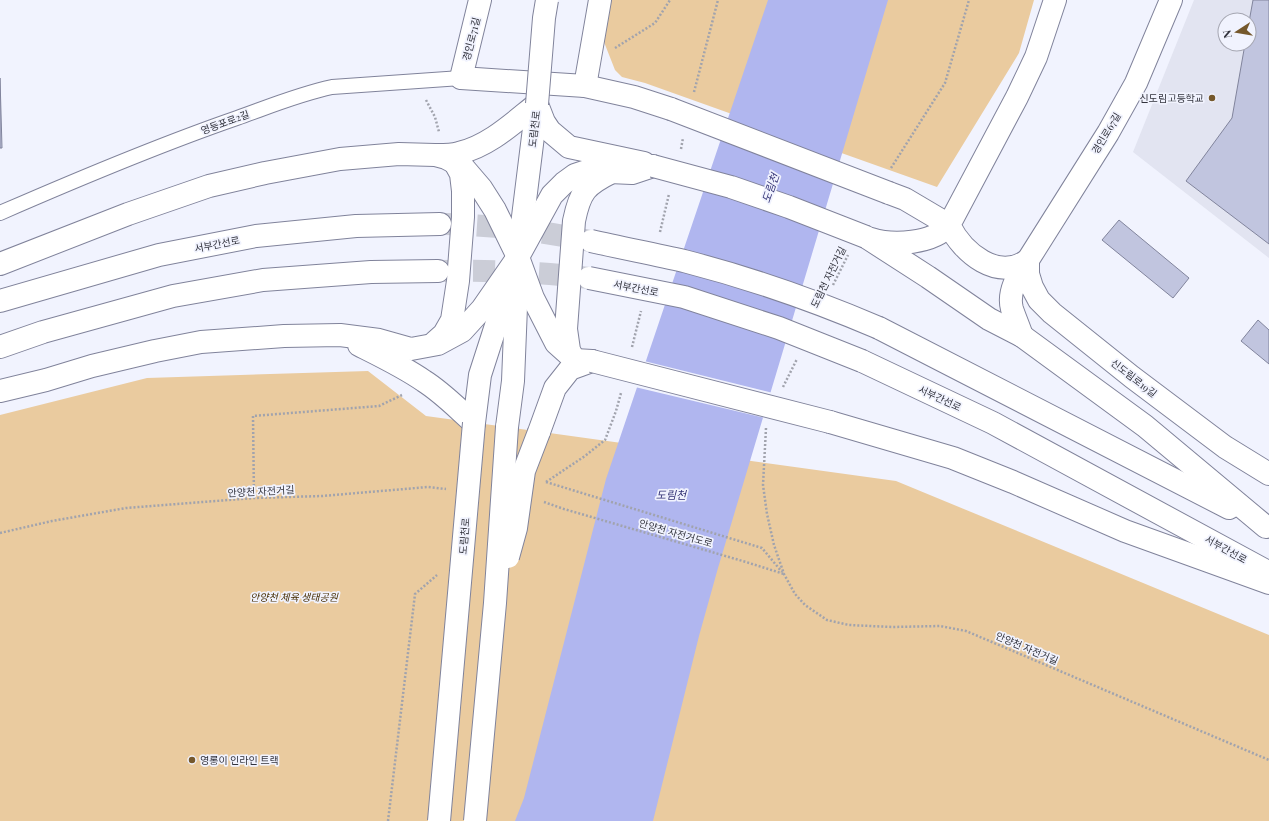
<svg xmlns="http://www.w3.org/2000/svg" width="1269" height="821" viewBox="0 0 1269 821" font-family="'Playfair Display','Noto Sans KR',serif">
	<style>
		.built { fill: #e2e4f1; fill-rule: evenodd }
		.green { fill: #eacb9f }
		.water { fill: #b0b6ef }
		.pier { fill: #f1f3fe }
		.building { fill: #c1c5df; stroke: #81849c }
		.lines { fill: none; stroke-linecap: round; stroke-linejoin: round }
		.primary-tunnel { stroke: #cbcdd7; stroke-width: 22; stroke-dasharray: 22 11; stroke-linecap: butt }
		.lane-casing { stroke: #80839b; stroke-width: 16 }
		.secondary-casing { stroke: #80839b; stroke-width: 24 }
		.primary-casing { stroke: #80839b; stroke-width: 24 }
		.path { stroke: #a1a3ad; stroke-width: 2.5; stroke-dasharray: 2 2; stroke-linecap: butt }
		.lane { stroke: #fff; stroke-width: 14 }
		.secondary { stroke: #fff; stroke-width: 22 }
		.primary { stroke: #fff; stroke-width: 22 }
		.secondary-bridge-casing { stroke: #80839b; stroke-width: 24; stroke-linecap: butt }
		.primary-bridge-casing { stroke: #80839b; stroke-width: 24; stroke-linecap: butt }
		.secondary-bridge { stroke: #fff; stroke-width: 22 }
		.primary-bridge { stroke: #fff; stroke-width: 22 }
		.poi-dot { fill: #75582c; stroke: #f1f3fe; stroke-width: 1.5 }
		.labels { text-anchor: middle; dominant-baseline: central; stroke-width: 3.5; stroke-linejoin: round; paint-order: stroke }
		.street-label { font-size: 10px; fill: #32333d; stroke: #f1f3fe }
		.poi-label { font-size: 10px; fill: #32333d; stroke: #f1f3fe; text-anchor: end }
		.park-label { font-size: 10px; font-style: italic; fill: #462d00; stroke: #f1f3fe }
		.water-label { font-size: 11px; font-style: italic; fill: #333275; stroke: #f1f3fe }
	</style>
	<rect width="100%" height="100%" fill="#f1f3fe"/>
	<path class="built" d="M1194 0H1269V258L1133 152ZM1225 20H1249V44H1225Z"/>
	<g class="green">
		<polygon points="610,0 1034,0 1019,53 937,187 645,83 622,77 615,70 604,42"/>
		<polygon points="368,371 426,416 896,481 1269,635 1269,821 0,821 0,415 147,378"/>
	</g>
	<polygon class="water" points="768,0 888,0 718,568 699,636 653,821 515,821 524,798 606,479"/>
	<polygon class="pier" points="644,361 773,393 765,418 635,387"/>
	<g class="building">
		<polygon points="1253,0 1269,0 1269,244 1186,181 1232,118 1245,44 1249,44 1249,22"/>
		<polygon points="0,78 2,148 0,148"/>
		<polygon points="1119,220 1189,278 1173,298 1102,240"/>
		<polygon points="1258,320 1269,330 1269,364 1241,341"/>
	</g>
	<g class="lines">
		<g class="primary-tunnel">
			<path d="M444 224C493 225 542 231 590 241"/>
			<path d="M440 271C490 270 539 272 589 278"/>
		</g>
		<g class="lane-casing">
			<path id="lane" d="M0 213C78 179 156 146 237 118 268 107 299 94 332 87L461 78"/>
		</g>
		<g class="secondary-casing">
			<g id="secondary">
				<polyline points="480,0 461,78 585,86 634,97 671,109"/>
				<path d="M1055 0 1036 57 1017 97 949 225C963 253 998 282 1028 260L1108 133 1136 83 1171 0"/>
				<polyline points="889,193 905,199 949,225"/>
				<polyline points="1028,260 1028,274 1032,287 1039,300 1052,313 1132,377 1225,447 1269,474"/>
			</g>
		</g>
		<g class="primary-casing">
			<g id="primary">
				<polyline points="585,86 600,0"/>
				<polyline points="537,104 544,122 550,131 569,147 644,163"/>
				<path d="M437 155C444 155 452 155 459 153 489 146 513 123 537 104"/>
				<polyline points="866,237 928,277 989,319 1022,336 1145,426 1266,527"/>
				<path d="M871 239C893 246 933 244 949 225"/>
				<polyline points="0,264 128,214 209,186 265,173 340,159 399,154 435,155 446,158 463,167 481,188 495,210 518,257 533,298 556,343 575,360 592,361"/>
				<polyline points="0,301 159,255 256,236 356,226 440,224"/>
				<polyline points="879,328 1229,508"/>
				<path d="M1022 336C1019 327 1015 318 1012 309 1007 291 1019 274 1028 260"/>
				<polyline points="435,342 444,334 452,320 458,281 463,217 463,191 461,174 455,163"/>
				<path d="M359 345C381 356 404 367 424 381 443 393 458 409 474 423"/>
				<polyline points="0,347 43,332 173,296 263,280 371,272 438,271"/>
				<path d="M573 358 569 350 566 329 574 221C580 191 586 185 612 172"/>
				<polyline points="862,361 993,423 1266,571"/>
				<polyline points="0,391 46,380 92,366 155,351 201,342 284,336 340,335 379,340 411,349 438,344 462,331 482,309 518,257 552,195 564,183 575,175 587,171 632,173 653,166"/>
				<polyline points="830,422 953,458 1013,482 1125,531 1269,583"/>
				<polyline points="474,423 480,375 509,285"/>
				<polyline points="507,427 513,381 518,257 537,104"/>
				<polyline points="539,432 555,388 570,369 592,361"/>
			</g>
		</g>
		<g class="path">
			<polyline points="615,48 655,23 670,0"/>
			<polyline points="694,92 718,0"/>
			<polyline points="426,100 435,117 439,132"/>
			<polyline points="681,149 683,138"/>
			<polyline points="891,168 945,83 969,0"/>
			<polyline points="660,232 669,194"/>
			<polyline points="833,285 848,255"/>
			<polyline points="632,347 641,311"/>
			<polyline points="783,387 797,359"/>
			<polyline points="766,428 763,485 767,514 774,545 784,574 795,594 805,605 827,620 849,625 892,627 940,626 966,631 1269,760"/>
			<polyline points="546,482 585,456 605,440 616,411 621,393"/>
			<polyline points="546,482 762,548 782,572"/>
			<polyline points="254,498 253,416 379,406 402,395"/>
			<polyline points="544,502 564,509 746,562 784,574"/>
			<polyline points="0,533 52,521 126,508 254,498 322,496 428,487 446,489"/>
			<polyline points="388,821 415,594 437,575"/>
		</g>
		<use href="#lane" class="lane"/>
		<use href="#secondary" class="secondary"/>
		<use href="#primary" class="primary"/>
		<g class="secondary-bridge-casing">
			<polyline id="secondary-bridge" points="671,109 889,193"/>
		</g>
		<g class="primary-bridge-casing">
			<g id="primary-bridge">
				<polyline points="537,104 544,18 547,0"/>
				<polyline points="653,166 731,187 789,207 866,237"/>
				<path d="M591 241C622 248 653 254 684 261 750 278 816 301 879 328"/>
				<polyline points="589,278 684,297 779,328 862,361"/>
				<polyline points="592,361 830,422"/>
				<polyline points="508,557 516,528 524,471 539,432"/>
				<polyline points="439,821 474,423"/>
				<polyline points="475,821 495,603 507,427"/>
			</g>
		</g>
		<use href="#secondary-bridge" class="secondary-bridge"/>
		<use href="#primary-bridge" class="primary-bridge"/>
	</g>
	<g class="poi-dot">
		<circle cx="1212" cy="98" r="4"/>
		<circle cx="192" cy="760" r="4"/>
	</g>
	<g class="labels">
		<g class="street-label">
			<text transform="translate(471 39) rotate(-76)">경인로71길</text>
			<text transform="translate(225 122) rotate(-20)">영등포로2길</text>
			<text transform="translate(534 129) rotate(-83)">도림천로</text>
			<text transform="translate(1106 133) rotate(-59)">경인로67길</text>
			<text transform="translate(217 244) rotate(-11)">서부간선로</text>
			<text transform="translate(828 277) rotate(-64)">도림천 자전거길</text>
			<text transform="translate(636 288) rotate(11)">서부간선로</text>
			<text transform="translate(1134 378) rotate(38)">신도림로19길</text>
			<text transform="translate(940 398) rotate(25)">서부간선로</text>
			<text transform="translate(261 491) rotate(-3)">안양천 자전거길</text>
			<text transform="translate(676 533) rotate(16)">안양천 자전거도로</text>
			<text transform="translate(464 536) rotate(-85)">도림천로</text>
			<text transform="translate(1226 549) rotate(29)">서부간선로</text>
			<text transform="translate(1027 648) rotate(23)">안양천 자전거길</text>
		</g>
		<g class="poi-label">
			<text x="1204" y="98">신도림고등학교</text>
			<text x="200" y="760" text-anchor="start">영롱이 인라인 트랙</text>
		</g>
		<g class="park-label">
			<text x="294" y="597">안양천 체육 생태공원</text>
		</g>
		<g class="water-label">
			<text transform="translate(770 188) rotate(-71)">도림천</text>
			<text x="671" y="494">도림천</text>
		</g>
	</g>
	<g transform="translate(1237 32) rotate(258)"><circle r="19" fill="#f1f3fe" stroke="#a5a6b1"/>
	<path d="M0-3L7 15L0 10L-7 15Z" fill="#75582c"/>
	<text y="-6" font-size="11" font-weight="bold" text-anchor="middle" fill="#32333d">N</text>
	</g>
</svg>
